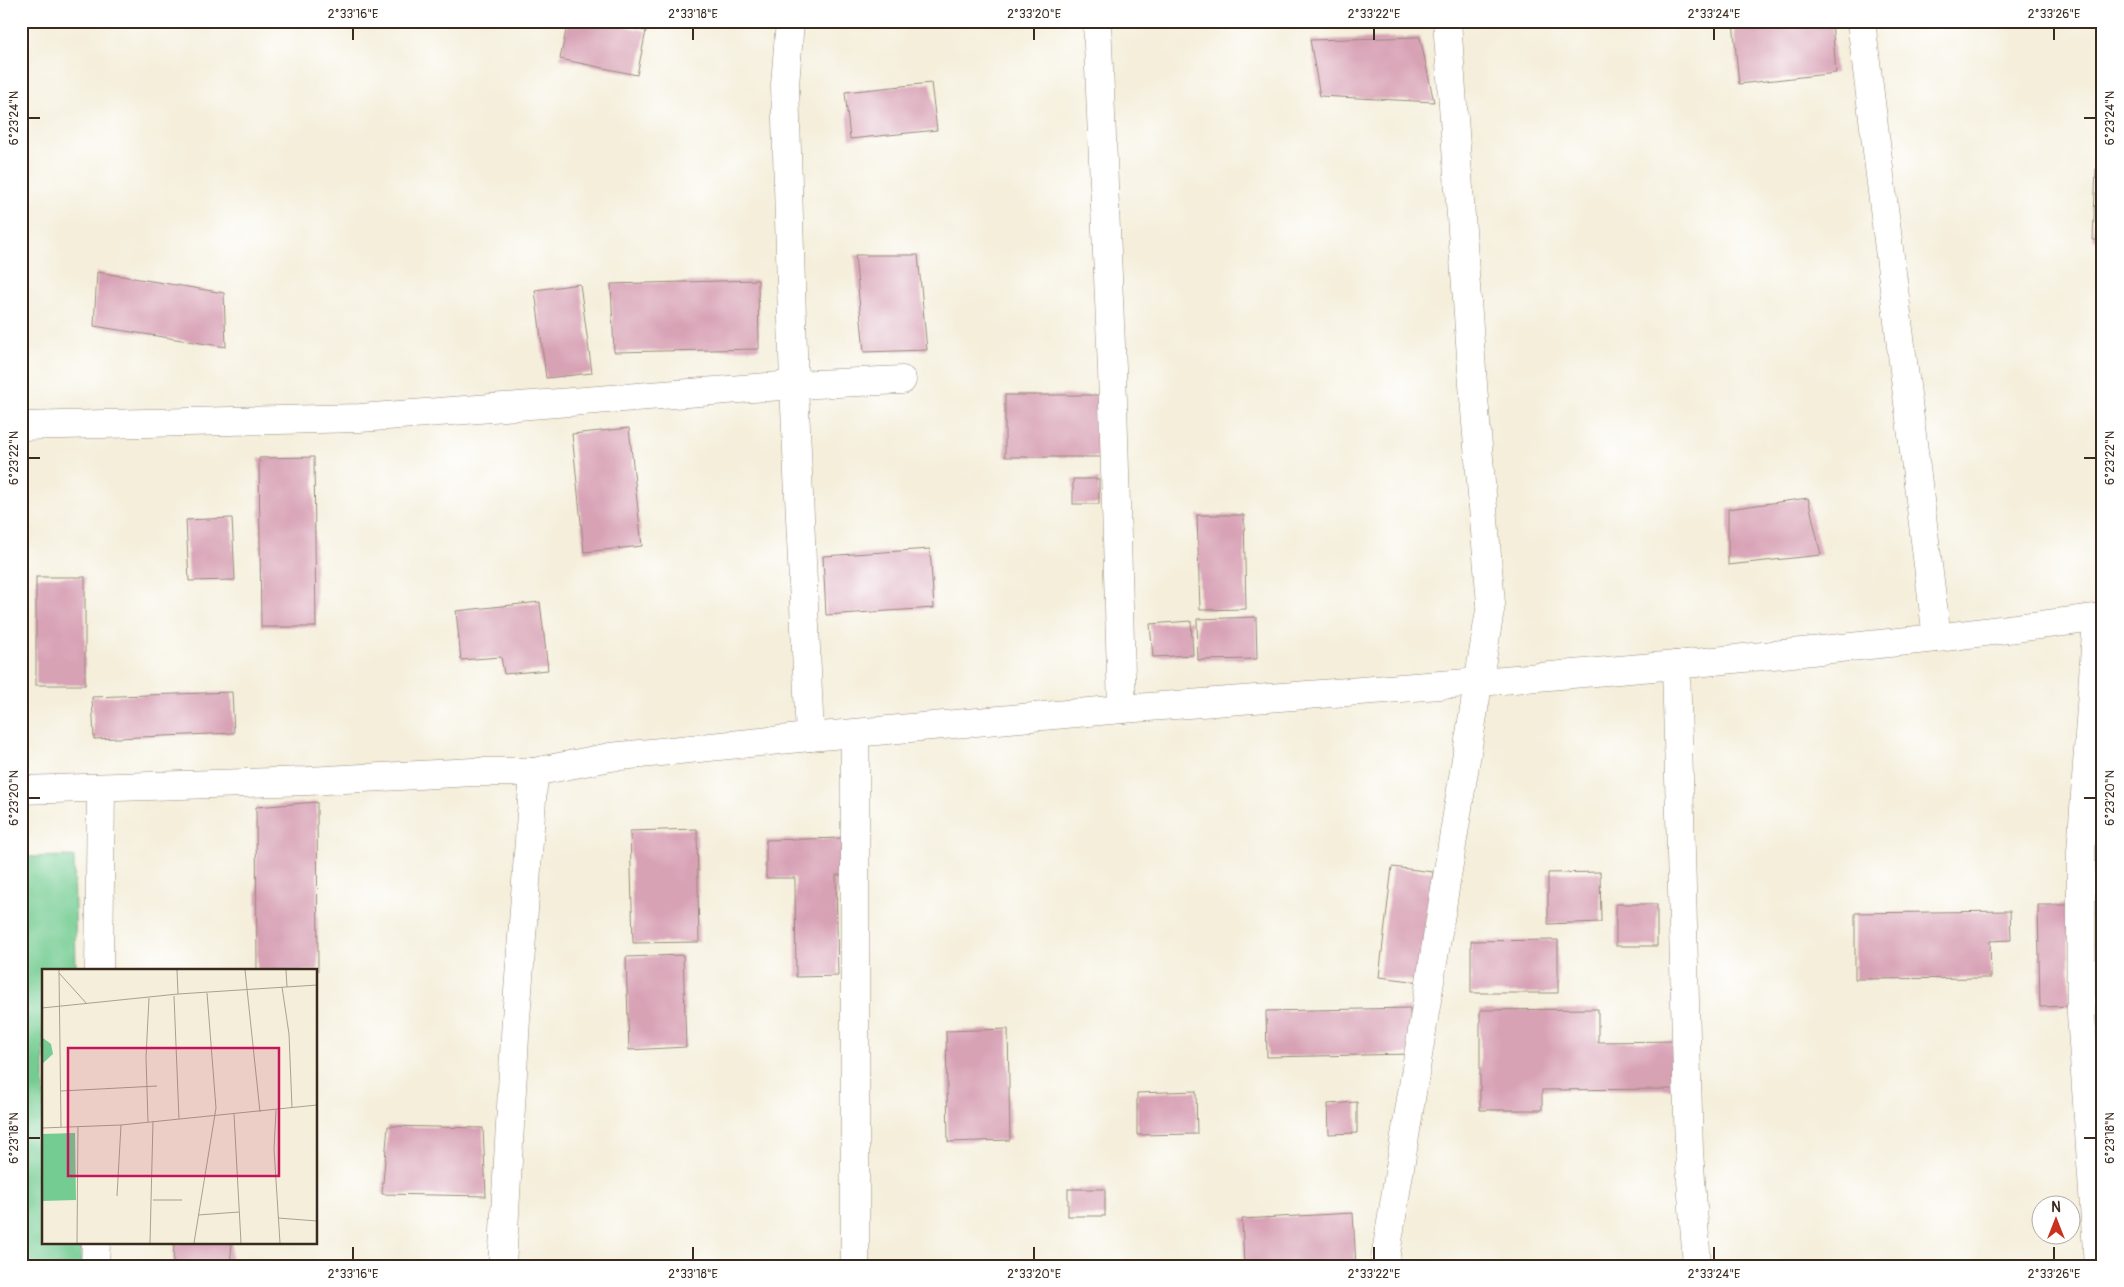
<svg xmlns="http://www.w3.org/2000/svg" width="2124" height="1287" viewBox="0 0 2124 1287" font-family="Pangolin,sans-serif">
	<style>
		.green { fill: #74cc92; stroke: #587b58 }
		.building { fill: #d8a2b5 }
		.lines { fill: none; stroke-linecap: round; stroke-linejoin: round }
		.minor-casing { stroke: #988c7c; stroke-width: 29 }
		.tertiary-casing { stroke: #988c7c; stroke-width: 29 }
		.minor { stroke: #fff; stroke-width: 28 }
		.tertiary { stroke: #fff; stroke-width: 28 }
		.ticks { fill: none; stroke: #3b2a1e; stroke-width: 2 }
		.inset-road { fill: none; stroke: #aaa08f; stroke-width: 1 }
		.view { fill: #c2185b; fill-opacity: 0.15; stroke: #c2185b; stroke-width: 2.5 }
		.inset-edge { fill: none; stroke: #3b2a1e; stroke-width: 2.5 }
		.neatline { fill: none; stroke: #3b2a1e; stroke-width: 2 }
		.ticks-label { font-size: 12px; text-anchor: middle; fill: #3b2a1e }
	</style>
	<rect width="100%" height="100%" fill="#fff"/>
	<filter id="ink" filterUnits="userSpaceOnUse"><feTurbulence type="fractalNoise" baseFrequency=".02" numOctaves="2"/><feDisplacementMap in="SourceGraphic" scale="10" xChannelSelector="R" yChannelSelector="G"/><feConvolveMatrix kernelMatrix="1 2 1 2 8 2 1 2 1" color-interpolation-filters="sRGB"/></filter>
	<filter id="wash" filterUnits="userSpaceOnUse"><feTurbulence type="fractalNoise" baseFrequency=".0096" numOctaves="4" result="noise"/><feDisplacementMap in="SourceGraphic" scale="20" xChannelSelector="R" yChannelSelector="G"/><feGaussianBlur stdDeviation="1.12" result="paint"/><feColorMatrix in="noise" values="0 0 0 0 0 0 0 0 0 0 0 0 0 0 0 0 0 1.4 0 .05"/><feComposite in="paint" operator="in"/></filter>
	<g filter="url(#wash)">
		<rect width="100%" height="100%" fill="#f4eeda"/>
		<polygon class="green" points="74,856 76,971 44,971 44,1243 81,1243 82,1266 21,1266 21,857"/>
		<g id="blocks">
			<g class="building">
				<polygon points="568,21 599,21 646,31 637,75 560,59"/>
				<polygon points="1733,21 1832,21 1836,73 1739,84"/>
				<polygon points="1420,37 1434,102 1320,96 1310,40"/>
				<polygon points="931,83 937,130 850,139 845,92"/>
				<polygon points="2096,169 2103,170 2103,241 2093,240"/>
				<polygon points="855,255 918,255 927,350 864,352"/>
				<polygon points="97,272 224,293 226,347 94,326"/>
				<polygon points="758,280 759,349 614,352 611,284"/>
				<polygon points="580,284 592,373 546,378 535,290"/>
				<rect x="1005" y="395" width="98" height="62"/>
				<polygon points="629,428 642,546 584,552 572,434"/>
				<polygon points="314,457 316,627 261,627 259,458"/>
				<rect x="1073" y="479" width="26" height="25"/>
				<polygon points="1808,498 1821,555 1728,565 1728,509"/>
				<polygon points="1197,515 1244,515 1246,609 1200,610"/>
				<polygon points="232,518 235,580 189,581 186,520"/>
				<polygon points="930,549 934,608 826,615 823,556"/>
				<rect x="36" y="577" width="49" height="108"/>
				<polygon points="540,602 548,670 504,674 501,657 461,660 456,611"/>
				<polygon points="1256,617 1257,659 1198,660 1197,619"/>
				<polygon points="1191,621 1193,655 1153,657 1150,624"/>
				<polygon points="232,692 234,733 94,739 92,697"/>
				<polygon points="317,802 318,971 257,971 256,807"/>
				<polygon points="697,829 699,942 633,943 630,831"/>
				<polygon points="844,838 845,875 836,875 838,976 796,977 795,878 766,878 766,840"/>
				<polygon points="1392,867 1433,872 1420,982 1379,977"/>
				<polygon points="1600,872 1601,922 1548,924 1548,873"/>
				<rect x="1616" y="904" width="41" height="42"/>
				<polygon points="2038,905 2068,905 2070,1006 2040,1007"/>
				<polygon points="2010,911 2011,940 1990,941 1991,978 1855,979 1855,913"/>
				<polygon points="1558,940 1558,993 1471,993 1471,941"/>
				<polygon points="683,955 686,1047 629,1050 626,957"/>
				<polygon points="1410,1008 1411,1054 1267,1057 1266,1011"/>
				<polygon points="1598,1009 1598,1042 1678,1041 1678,1089 1542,1090 1542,1110 1480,1110 1480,1010"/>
				<polygon points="1008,1029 1010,1140 948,1142 946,1031"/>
				<polygon points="1196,1091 1197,1134 1137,1135 1137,1093"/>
				<polygon points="1357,1102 1357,1133 1329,1134 1328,1104"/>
				<polygon points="388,1126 483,1128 486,1196 382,1194"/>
				<rect x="1068" y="1189" width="37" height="27"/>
				<polygon points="1353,1213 1356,1266 1244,1266 1242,1219"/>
				<polygon points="174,1243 232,1243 230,1266 173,1266"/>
			</g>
		</g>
	</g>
	<g filter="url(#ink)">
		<use href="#blocks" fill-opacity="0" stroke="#988c7c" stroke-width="1"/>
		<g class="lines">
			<g class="minor-casing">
				<g id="minor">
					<polyline points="790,21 785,85 794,385 810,737"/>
					<polyline points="1097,21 1112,369 1122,709"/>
					<polyline points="1861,21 1937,638"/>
					<polyline points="21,426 360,418 794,385 902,380"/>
					<polyline points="2097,618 2081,853 2081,1014 2098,1266"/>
					<polyline points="1676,665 1689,1151 1697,1266"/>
					<polyline points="855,734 855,1266"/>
					<polyline points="99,971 101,788"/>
					<polyline points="95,1266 96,1243"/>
					<polyline points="502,1266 516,1019 534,772"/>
					<polyline points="1384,1266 1491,604 1474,398 1447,21"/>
				</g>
			</g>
			<g class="tertiary-casing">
				<polyline id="tertiary" points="21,790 308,781 473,772 534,772 610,757 810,737 1122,709 1480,682 1676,665 1937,638 2103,617"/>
			</g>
			<use href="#minor" class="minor"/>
			<use href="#tertiary" class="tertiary"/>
		</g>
	</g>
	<path class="ticks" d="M353 28V40M693 28V40M1034 28V40M1374 28V40M1714 28V40M2054 28V40M28 118H40M2084 118H2096M28 458H40M2084 458H2096M28 798H40M2084 798H2096M28 1138H40M2084 1138H2096M353 1247V1260M693 1247V1260M1034 1247V1260M1374 1247V1260M1714 1247V1260M2054 1247V1260"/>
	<g transform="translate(42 969)">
		<rect width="275" height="275" fill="#f4eeda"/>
		<path d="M1 69 9 75 11 85 0 95ZM33 164 34 231 0 232V165Z" fill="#74cc92"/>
		<path class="inset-road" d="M17 1 19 158M135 1 136 25M203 1 218 143M244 1 245 18M17 4 45 35M240 18 247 65 250 139M132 27 137 150M0 39 136 25 275 16M19 122 115 117M234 141 232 180 238 274M192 145 199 274M106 153 104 88 107 29M0 159 79 156 275 136M75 227 79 156M111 231H140M156 246 197 243M236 249 275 252M35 274 36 158M108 274 111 152M152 274 174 139 165 24"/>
		<path class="view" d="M26 79H237V207H26Z"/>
		<rect width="275" height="275" class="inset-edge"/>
	</g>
	<rect width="2124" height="1287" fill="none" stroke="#fff" stroke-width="55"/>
	<g transform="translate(2056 1220)"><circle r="24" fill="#ffffff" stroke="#b1aaa5"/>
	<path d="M0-4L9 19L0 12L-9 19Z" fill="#c8321e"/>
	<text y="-8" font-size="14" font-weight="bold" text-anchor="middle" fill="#3b2a1e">N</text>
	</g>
	<rect x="28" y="28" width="2068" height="1232" class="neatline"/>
	<g class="ticks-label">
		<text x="353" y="18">2°33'16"E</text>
		<text x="693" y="18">2°33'18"E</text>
		<text x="1034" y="18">2°33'20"E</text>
		<text x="1374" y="18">2°33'22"E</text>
		<text x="1714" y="18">2°33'24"E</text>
		<text x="2054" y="18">2°33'26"E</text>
		<text transform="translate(14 118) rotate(-90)" y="4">6°23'24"N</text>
		<text transform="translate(2110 118) rotate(-90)" y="4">6°23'24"N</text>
		<text transform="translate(14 458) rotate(-90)" y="4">6°23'22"N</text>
		<text transform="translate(2110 458) rotate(-90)" y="4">6°23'22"N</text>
		<text transform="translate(14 798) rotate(-90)" y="4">6°23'20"N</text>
		<text transform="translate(2110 798) rotate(-90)" y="4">6°23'20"N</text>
		<text transform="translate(14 1138) rotate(-90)" y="4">6°23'18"N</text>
		<text transform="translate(2110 1138) rotate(-90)" y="4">6°23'18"N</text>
		<text x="353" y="1278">2°33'16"E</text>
		<text x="693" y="1278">2°33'18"E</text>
		<text x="1034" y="1278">2°33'20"E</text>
		<text x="1374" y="1278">2°33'22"E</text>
		<text x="1714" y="1278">2°33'24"E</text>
		<text x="2054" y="1278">2°33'26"E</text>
	</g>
</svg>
